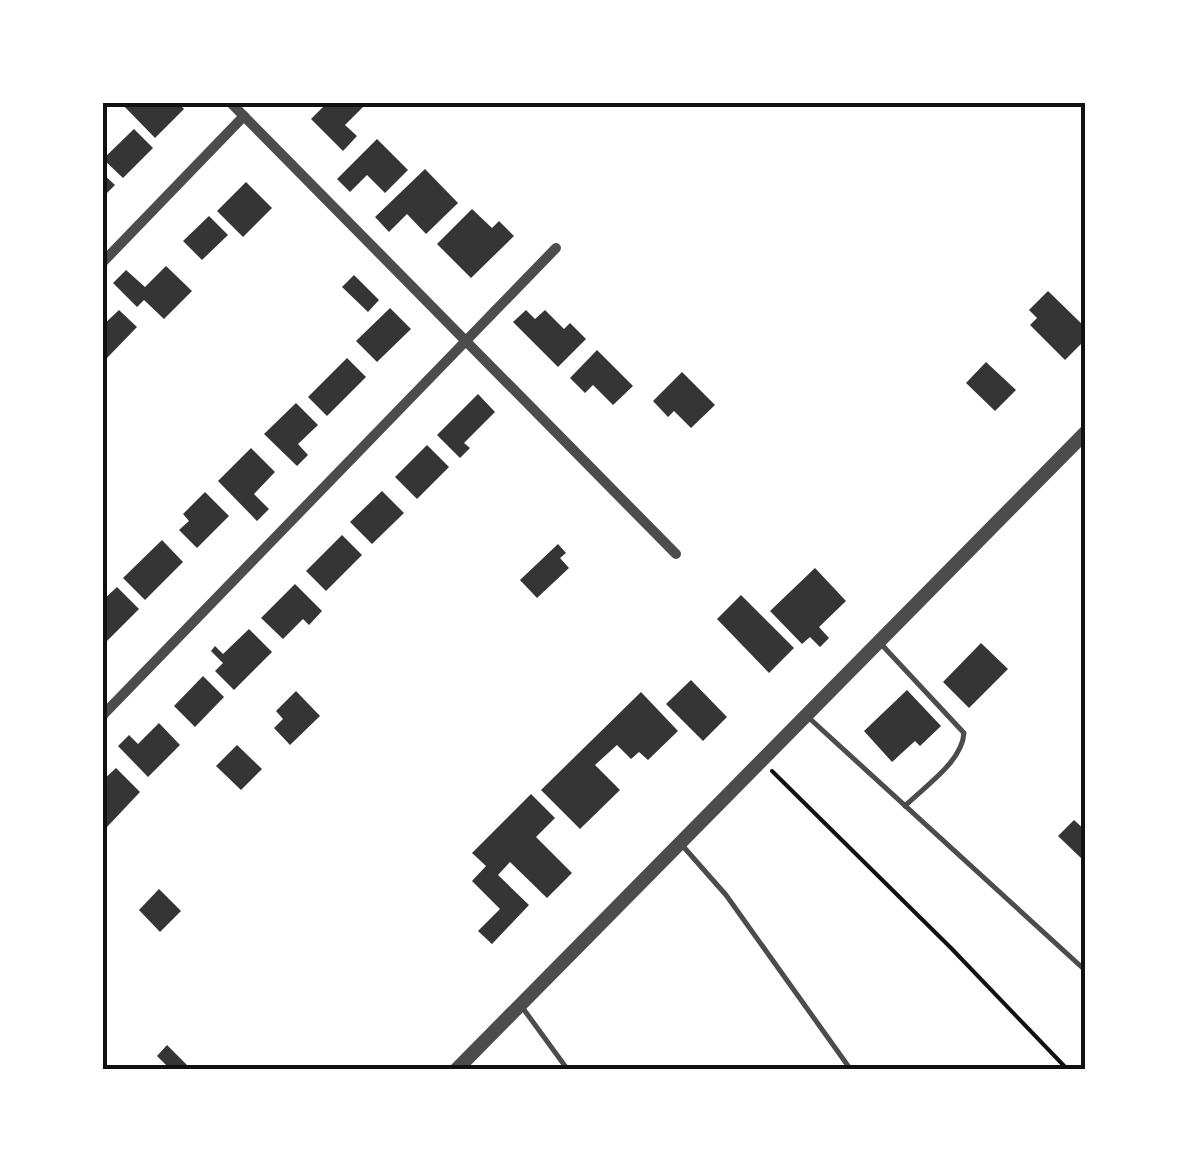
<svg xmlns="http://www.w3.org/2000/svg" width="1188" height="1172" viewBox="0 0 1188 1172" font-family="'DejaVu Sans',sans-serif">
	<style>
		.building { fill: #353535 }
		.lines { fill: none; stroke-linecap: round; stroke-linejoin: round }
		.path { stroke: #111; stroke-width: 4 }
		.service { stroke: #4c4c4c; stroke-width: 5 }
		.minor { stroke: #4c4c4c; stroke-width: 10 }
		.tertiary { stroke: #4c4c4c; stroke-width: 14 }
		.neatline { fill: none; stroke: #111; stroke-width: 4 }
	</style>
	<rect width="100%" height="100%" fill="#fff"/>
	<g class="building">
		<polygon points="120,102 177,102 184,109 155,138"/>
		<polygon points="328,102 365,105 345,125 357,136 343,151 311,119"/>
		<polygon points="134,129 153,148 123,178 103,159"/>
		<polygon points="377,139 408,170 385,193 367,175 350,192 337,179"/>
		<polygon points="425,169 458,203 426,234 407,214 389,232 375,217"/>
		<polygon points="102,173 115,185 102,198"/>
		<polygon points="246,182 272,208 243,237 217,211"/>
		<polygon points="472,209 492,228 499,221 514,236 471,278 437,244"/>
		<polygon points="209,216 228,235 202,260 183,241"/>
		<polygon points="166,266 192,291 164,319 144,300 137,307 113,283 126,270 145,287"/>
		<polygon points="354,275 379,300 368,312 342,287"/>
		<polygon points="1048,291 1086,328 1086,339 1065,360 1030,325 1037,318 1029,310"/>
		<polygon points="390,308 411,329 377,362 356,341"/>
		<polygon points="119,310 137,327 107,358 102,353 102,326"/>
		<polygon points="526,310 535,319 545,310 564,329 570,323 586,339 558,367 513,322"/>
		<polygon points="597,350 633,386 613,405 593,385 585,393 570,378"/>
		<polygon points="347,358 366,377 327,416 308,397"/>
		<polygon points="986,362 1016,390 995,411 966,383"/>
		<polygon points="682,372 715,405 691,428 674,411 668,417 653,401"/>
		<polygon points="478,394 495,412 464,443 470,448 460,458 437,435"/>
		<polygon points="296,403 318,425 298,444 308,455 297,466 264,434"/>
		<polygon points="427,445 449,467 417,499 395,477"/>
		<polygon points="251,448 275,472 254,494 269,509 257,521 218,481"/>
		<polygon points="382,491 404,513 372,544 350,522"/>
		<polygon points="205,492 229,516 197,548 179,530 189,521 183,514"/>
		<polygon points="342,535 362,555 326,591 306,571"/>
		<polygon points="162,540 183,562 145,600 123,578"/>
		<polygon points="558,544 566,553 560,558 569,568 537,598 520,580"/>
		<polygon points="815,568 846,601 819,627 829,638 820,647 810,637 802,644 770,611"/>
		<polygon points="295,584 322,611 309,625 303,619 283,639 261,618"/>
		<polygon points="117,587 139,609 106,642 102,638 102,601"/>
		<polygon points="741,595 794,648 769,673 717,619"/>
		<polygon points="249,629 272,652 234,690 215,671 223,663 211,651 215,646 223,654"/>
		<polygon points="981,643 1008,669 969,708 943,682"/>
		<polygon points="203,676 224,697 195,727 174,706"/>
		<polygon points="691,680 727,717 703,741 666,704"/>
		<polygon points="907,690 941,726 920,746 915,741 892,762 864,731"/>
		<polygon points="296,691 320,716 290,745 274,728 283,719 276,711"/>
		<polygon points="641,692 678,731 648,760 639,752 631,759 617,745 595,765 620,790 580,829 541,790"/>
		<polygon points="159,723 180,745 148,777 118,746 129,735 138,744"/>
		<polygon points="237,745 262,769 241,790 216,766"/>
		<polygon points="116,768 140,792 107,827 102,823 102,781"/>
		<polygon points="531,794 555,818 536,837 572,873 547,898 510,862 498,875 529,905 492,944 478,931 500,909 472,881 486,866 472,853"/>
		<polygon points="1074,820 1086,831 1086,857 1083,860 1058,836"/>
		<polygon points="159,889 181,911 160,932 139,910"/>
		<polygon points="167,1045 192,1070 171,1070 157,1056"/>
	</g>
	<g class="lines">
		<polyline class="path" points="772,771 951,948 1068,1070"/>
		<g class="service">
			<path d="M881 644 964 733C962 762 925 786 905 806"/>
			<polyline points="808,717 1086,971"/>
			<polyline points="681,844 726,895 851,1070"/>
			<polyline points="522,1007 568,1070"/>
		</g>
		<g class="minor">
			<polyline points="230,102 676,554"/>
			<polyline points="102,263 244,116"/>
			<polyline points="102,716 556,248"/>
		</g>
		<polyline class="tertiary" points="456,1070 1086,432"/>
	</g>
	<rect width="1188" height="1172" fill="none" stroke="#ffffff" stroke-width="210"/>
	<rect x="105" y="105" width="978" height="962" class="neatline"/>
</svg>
